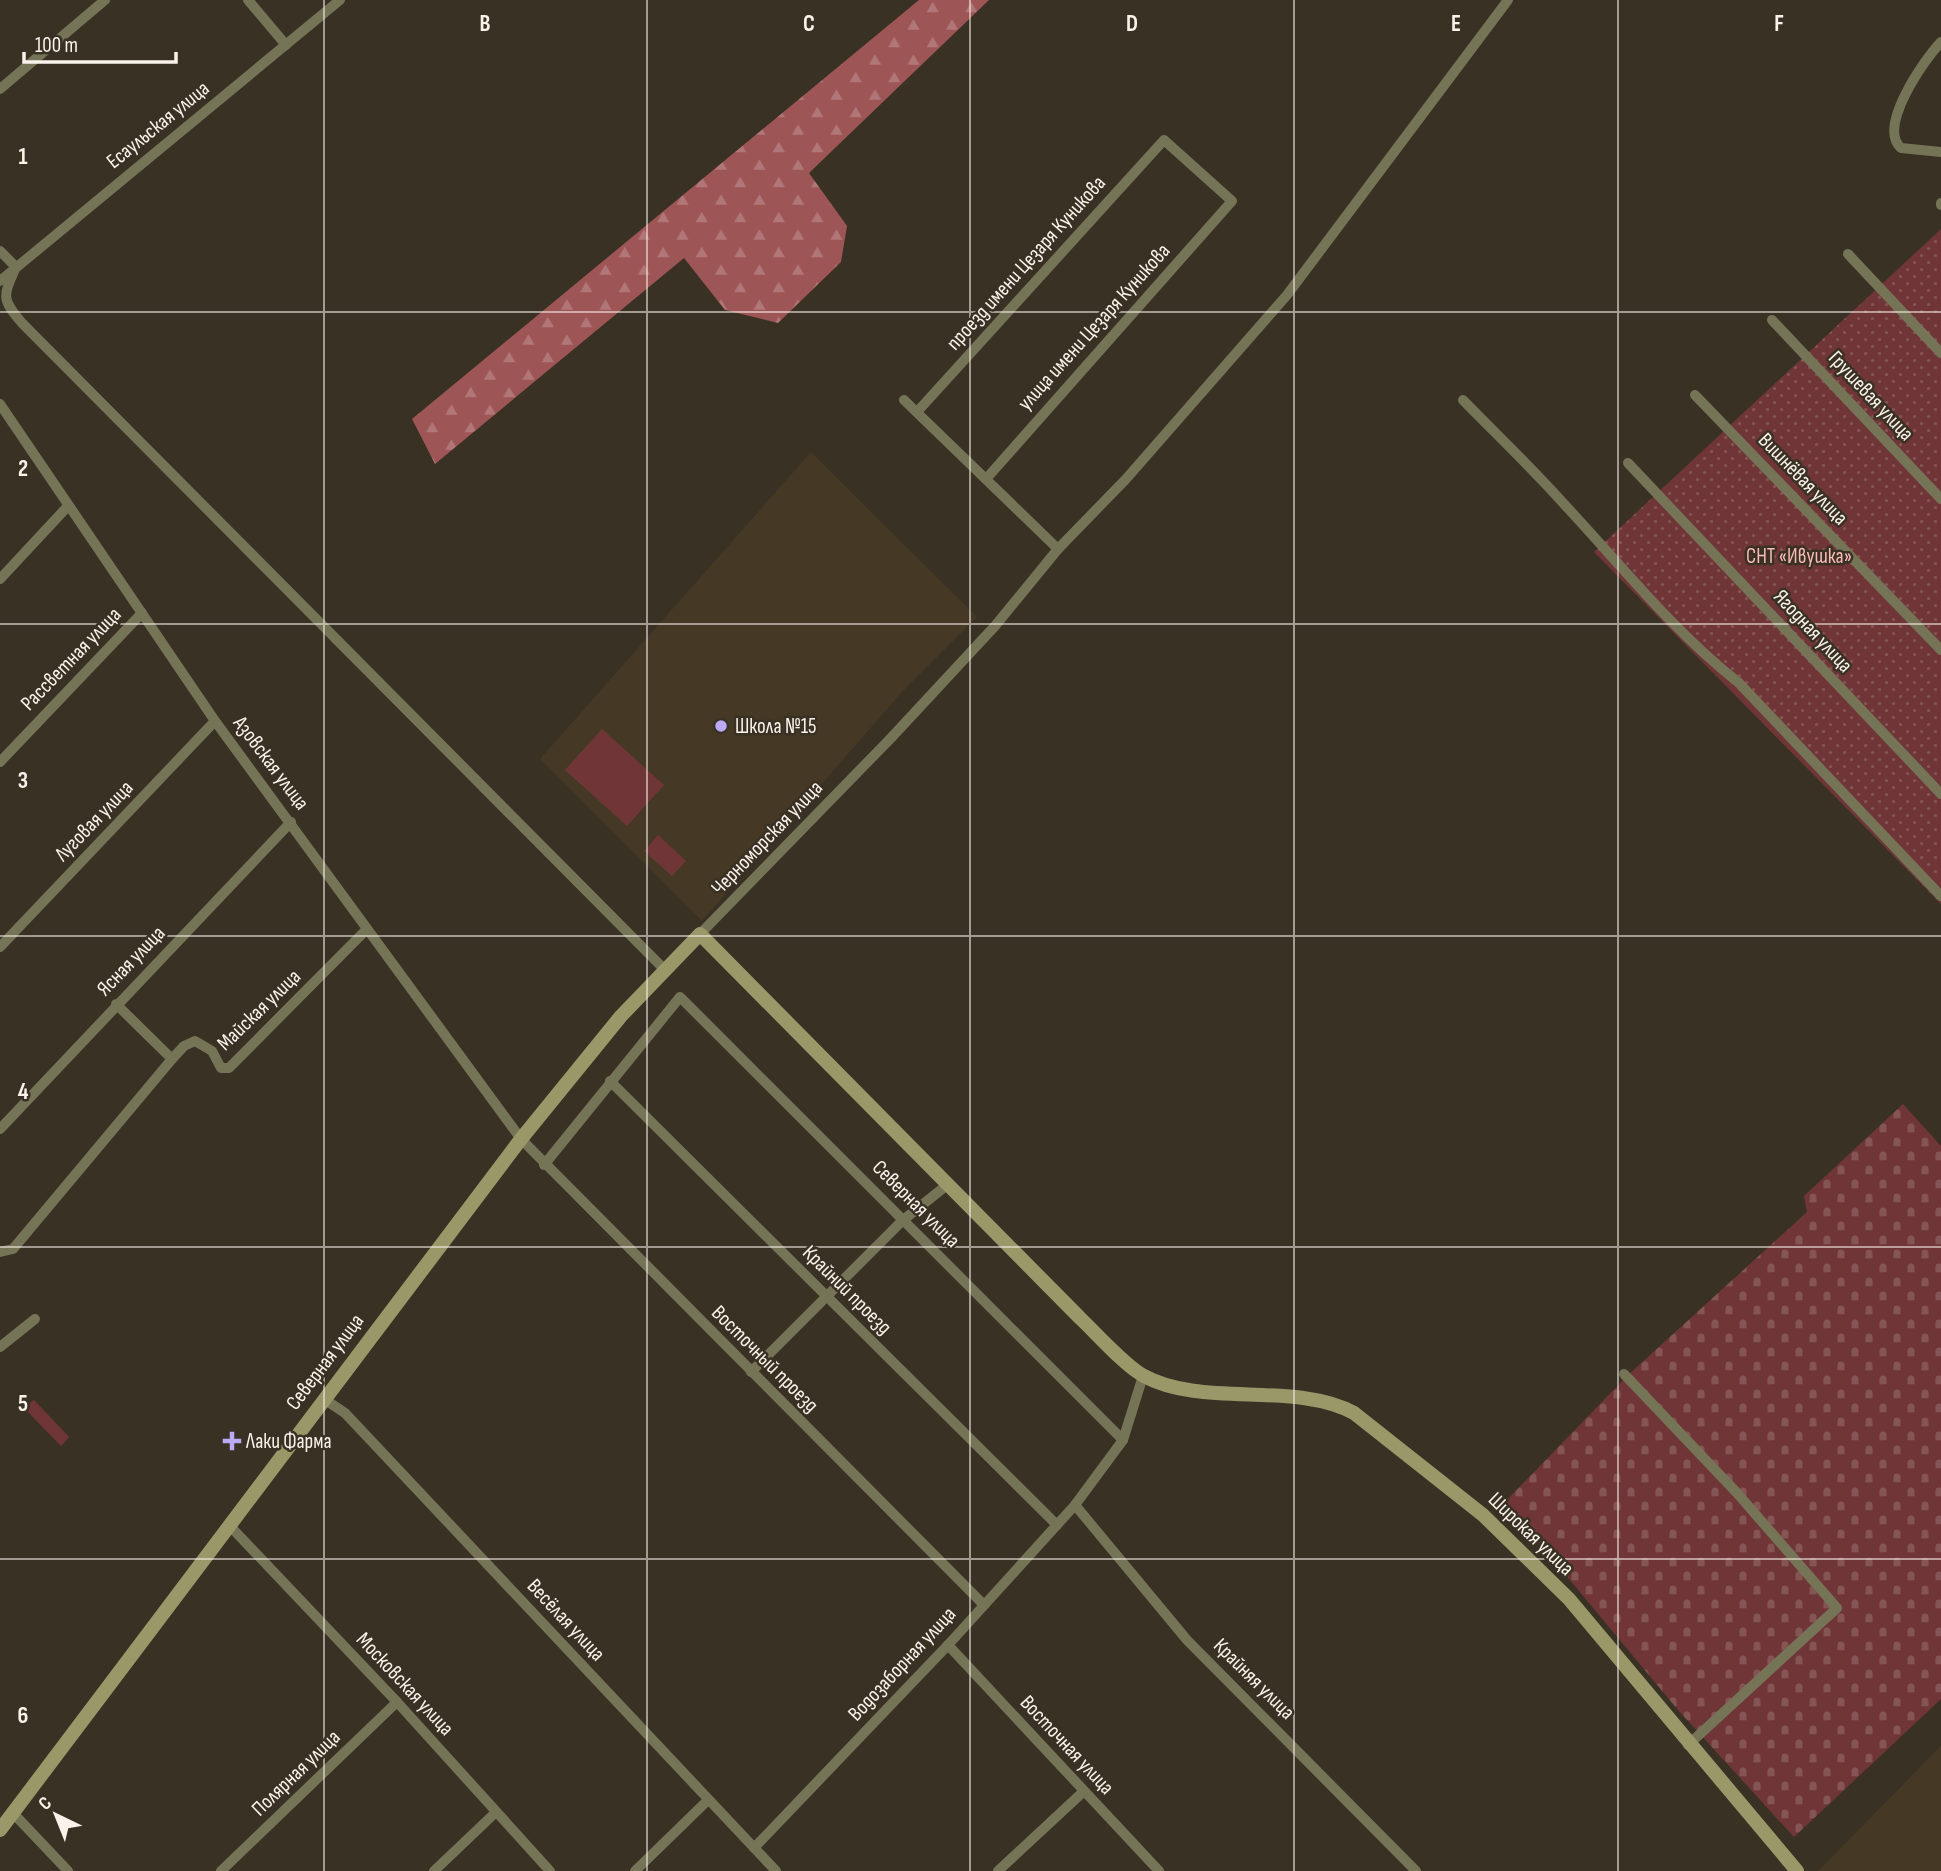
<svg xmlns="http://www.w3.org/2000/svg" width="1941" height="1871" viewBox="0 0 1941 1871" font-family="'Sofia Sans Condensed',sans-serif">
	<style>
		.built { fill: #453926 }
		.grass { fill: url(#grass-tufts) }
		.forest { fill: url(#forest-firs) }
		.cemetery { fill: url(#cemetery-stones) }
		.park { fill: #703637 }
		.garden { fill: url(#garden-dots) }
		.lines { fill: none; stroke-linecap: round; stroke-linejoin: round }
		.street { stroke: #757457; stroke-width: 10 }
		.secondary { stroke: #9a9869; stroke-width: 14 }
		.grid { fill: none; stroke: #f9f3eb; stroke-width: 2; stroke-opacity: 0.55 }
		.poi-dot { fill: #bbaaf6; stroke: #393124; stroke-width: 2.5 }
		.labels { text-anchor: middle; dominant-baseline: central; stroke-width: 5; stroke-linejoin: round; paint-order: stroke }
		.street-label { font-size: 21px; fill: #f9f3eb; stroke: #393124 }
		.park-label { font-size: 21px; fill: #fab9b7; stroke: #393124 }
		.poi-label { font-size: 21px; fill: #f9f3eb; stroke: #393124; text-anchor: start }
		.grid-label { font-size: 23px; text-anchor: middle; font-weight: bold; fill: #f9f3eb; stroke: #393124; stroke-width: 5; stroke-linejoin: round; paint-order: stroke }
	</style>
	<defs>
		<pattern id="grass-tufts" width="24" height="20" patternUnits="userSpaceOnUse" patternTransform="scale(1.75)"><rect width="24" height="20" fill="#703637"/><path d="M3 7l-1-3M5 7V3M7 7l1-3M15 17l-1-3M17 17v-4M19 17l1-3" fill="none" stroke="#855454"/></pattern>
		<pattern id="forest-firs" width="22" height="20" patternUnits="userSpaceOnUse" patternTransform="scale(1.75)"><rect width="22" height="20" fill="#9e5556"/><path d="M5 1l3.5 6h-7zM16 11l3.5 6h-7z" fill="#b17677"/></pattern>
		<pattern id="cemetery-stones" width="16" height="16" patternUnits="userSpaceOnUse" patternTransform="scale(1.75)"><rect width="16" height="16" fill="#703637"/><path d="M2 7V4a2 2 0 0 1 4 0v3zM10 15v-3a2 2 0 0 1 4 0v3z" fill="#855454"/></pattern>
		<pattern id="garden-dots" width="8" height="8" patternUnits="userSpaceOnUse" patternTransform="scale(1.75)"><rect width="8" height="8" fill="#703637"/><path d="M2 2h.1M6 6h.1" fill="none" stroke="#855454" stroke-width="1.8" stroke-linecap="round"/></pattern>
	</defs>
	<rect width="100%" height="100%" fill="#393124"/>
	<g class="built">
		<polygon points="811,452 977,617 902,692 702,921 540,759"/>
		<polygon points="1941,1746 1941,1871 1818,1871"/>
	</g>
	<polygon class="grass" points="34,1400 69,1437 61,1446 28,1412 28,1404"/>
	<polygon class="forest" points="919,0 989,0 809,173 847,226 841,262 778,323 725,310 684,258 435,464 412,419"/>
	<polygon class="cemetery" points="1903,1104 1941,1146 1941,1699 1794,1837 1678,1710 1505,1502 1627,1376 1807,1212 1804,1196"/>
	<g class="park">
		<polygon points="602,729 664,785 627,826 565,770"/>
		<polygon points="658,835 686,861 672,876 644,851"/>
	</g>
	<polygon class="garden" points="1941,229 1941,904 1594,552"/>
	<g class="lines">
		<g class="street">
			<polyline points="248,0 286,45"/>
			<path d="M1941 42C1924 60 1877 127 1901 148L1941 152"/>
			<polyline points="0,89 105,0"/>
			<polyline points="1941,203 1941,205"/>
			<polyline points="0,251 16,267"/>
			<polyline points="1848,254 1941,353"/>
			<path d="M16 267C3 296 1 299 22 323L665 970"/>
			<polyline points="0,281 340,0"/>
			<polyline points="1772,320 1941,499"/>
			<polyline points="1695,395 1941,650"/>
			<polyline points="904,400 1058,549"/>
			<path d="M1463 400C1497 435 1532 468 1564 504 1621 565 1673 631 1739 683L1941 896"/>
			<polyline points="0,404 215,721 521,1139 984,1605"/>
			<polyline points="917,412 1164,140 1232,201 986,479"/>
			<polyline points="1628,463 1941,794"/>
			<polyline points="0,579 68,506"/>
			<polyline points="0,762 142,613"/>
			<polyline points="700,934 891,738 995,626 1058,549 1126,479 1287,295 1508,0"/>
			<polyline points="0,947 215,721"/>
			<polyline points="116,1004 172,1059 184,1046 195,1041 212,1051 221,1068 229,1068 367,929"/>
			<polyline points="610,1081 1057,1525"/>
			<polyline points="0,1129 291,822"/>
			<polyline points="544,1165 680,997 1123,1440"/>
			<polyline points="0,1252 13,1249 172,1059"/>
			<polyline points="0,1347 35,1319"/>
			<polyline points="751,1372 902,1221 947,1185"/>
			<polyline points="1624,1374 1737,1493 1837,1608 1688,1745"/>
			<polyline points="324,1399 345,1413 776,1871"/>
			<polyline points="1075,1505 1187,1640 1416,1871"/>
			<polyline points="230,1526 397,1702 550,1871"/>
			<polyline points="948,1645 1159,1871"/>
			<polyline points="13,1813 68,1871"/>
			<polyline points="754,1848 948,1645 1075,1505 1123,1440 1143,1376"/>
			<polyline points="221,1871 397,1702"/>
			<polyline points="434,1871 496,1812"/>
			<polyline points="635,1871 707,1801"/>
			<polyline points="998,1871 1083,1792"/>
		</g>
		<path class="secondary" d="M0 1830 521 1139 621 1016 700 934 1080 1318C1097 1334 1125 1366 1144 1376 1202 1408 1296 1381 1354 1413L1483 1515 1569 1599 1797 1871"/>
	</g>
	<path class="grid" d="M324 0V1871M647 0V1871M970 0V1871M1294 0V1871M1618 0V1871M0 312H1941M0 624H1941M0 936H1941M0 1247H1941M0 1559H1941"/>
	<g class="poi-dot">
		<circle cx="721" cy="726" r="7"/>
		<path d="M228.5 1430.5h7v7h7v7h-7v7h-7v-7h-7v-7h7z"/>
	</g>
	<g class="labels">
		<g class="street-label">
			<text transform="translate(158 125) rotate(-39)">Есаульская улица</text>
			<text transform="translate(1026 263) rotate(-48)">проезд имени Цезаря Куникова</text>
			<text transform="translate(1094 327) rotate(-48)">улица имени Цезаря Куникова</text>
			<text transform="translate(1871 396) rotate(47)">Грушевая улица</text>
			<text transform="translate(1803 479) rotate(46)">Вишнёвая улица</text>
			<text transform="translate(1813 631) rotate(47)">Ягодная улица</text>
			<text transform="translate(71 659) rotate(-46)">Рассветная улица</text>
			<text transform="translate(271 763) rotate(53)">Азовская улица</text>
			<text transform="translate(94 821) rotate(-46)">Луговая улица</text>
			<text transform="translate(767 838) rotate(-46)">Черноморская улица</text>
			<text transform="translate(131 961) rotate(-46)">Ясная улица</text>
			<text transform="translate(259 1010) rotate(-44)">Майская улица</text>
			<text transform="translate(916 1204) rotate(45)">Северная улица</text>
			<text transform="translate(847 1290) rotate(45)">Крайний проезд</text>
			<text transform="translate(765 1359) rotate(45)">Восточный проезд</text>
			<text transform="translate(325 1362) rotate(-53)">Северная улица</text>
			<text transform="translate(1531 1534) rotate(44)">Широкая улица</text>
			<text transform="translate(566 1620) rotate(47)">Весёлая улица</text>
			<text transform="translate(902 1664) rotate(-47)">Водозаборная улица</text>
			<text transform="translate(1254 1679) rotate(45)">Крайняя улица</text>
			<text transform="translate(405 1684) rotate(47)">Московская улица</text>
			<text transform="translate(1067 1745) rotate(47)">Восточная улица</text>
			<text transform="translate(296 1773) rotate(-44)">Полярная улица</text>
		</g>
		<g class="park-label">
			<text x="1799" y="556">СНТ «Ивушка»</text>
		</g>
		<g class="poi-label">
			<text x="735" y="726">Школа №15</text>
			<text x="246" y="1441">Лаки Фарма</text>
		</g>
	</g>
	<g class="grid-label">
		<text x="485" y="31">B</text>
		<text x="809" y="31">C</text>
		<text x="1132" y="31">D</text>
		<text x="1456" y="31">E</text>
		<text x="1779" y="31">F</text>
		<text x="23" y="164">1</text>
		<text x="23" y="476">2</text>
		<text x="23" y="788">3</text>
		<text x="23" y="1099">4</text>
		<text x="23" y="1411">5</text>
		<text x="23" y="1723">6</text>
	</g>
	<g transform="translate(56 1815) rotate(317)" stroke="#393124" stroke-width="5" paint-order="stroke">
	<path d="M0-5L12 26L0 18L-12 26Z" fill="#f9f3eb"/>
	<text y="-10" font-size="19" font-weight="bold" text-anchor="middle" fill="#f9f3eb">С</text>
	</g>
	<path d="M24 52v10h152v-10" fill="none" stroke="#f9f3eb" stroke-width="3.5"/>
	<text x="35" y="52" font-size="21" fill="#f9f3eb" stroke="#393124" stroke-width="5" paint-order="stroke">100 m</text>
</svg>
